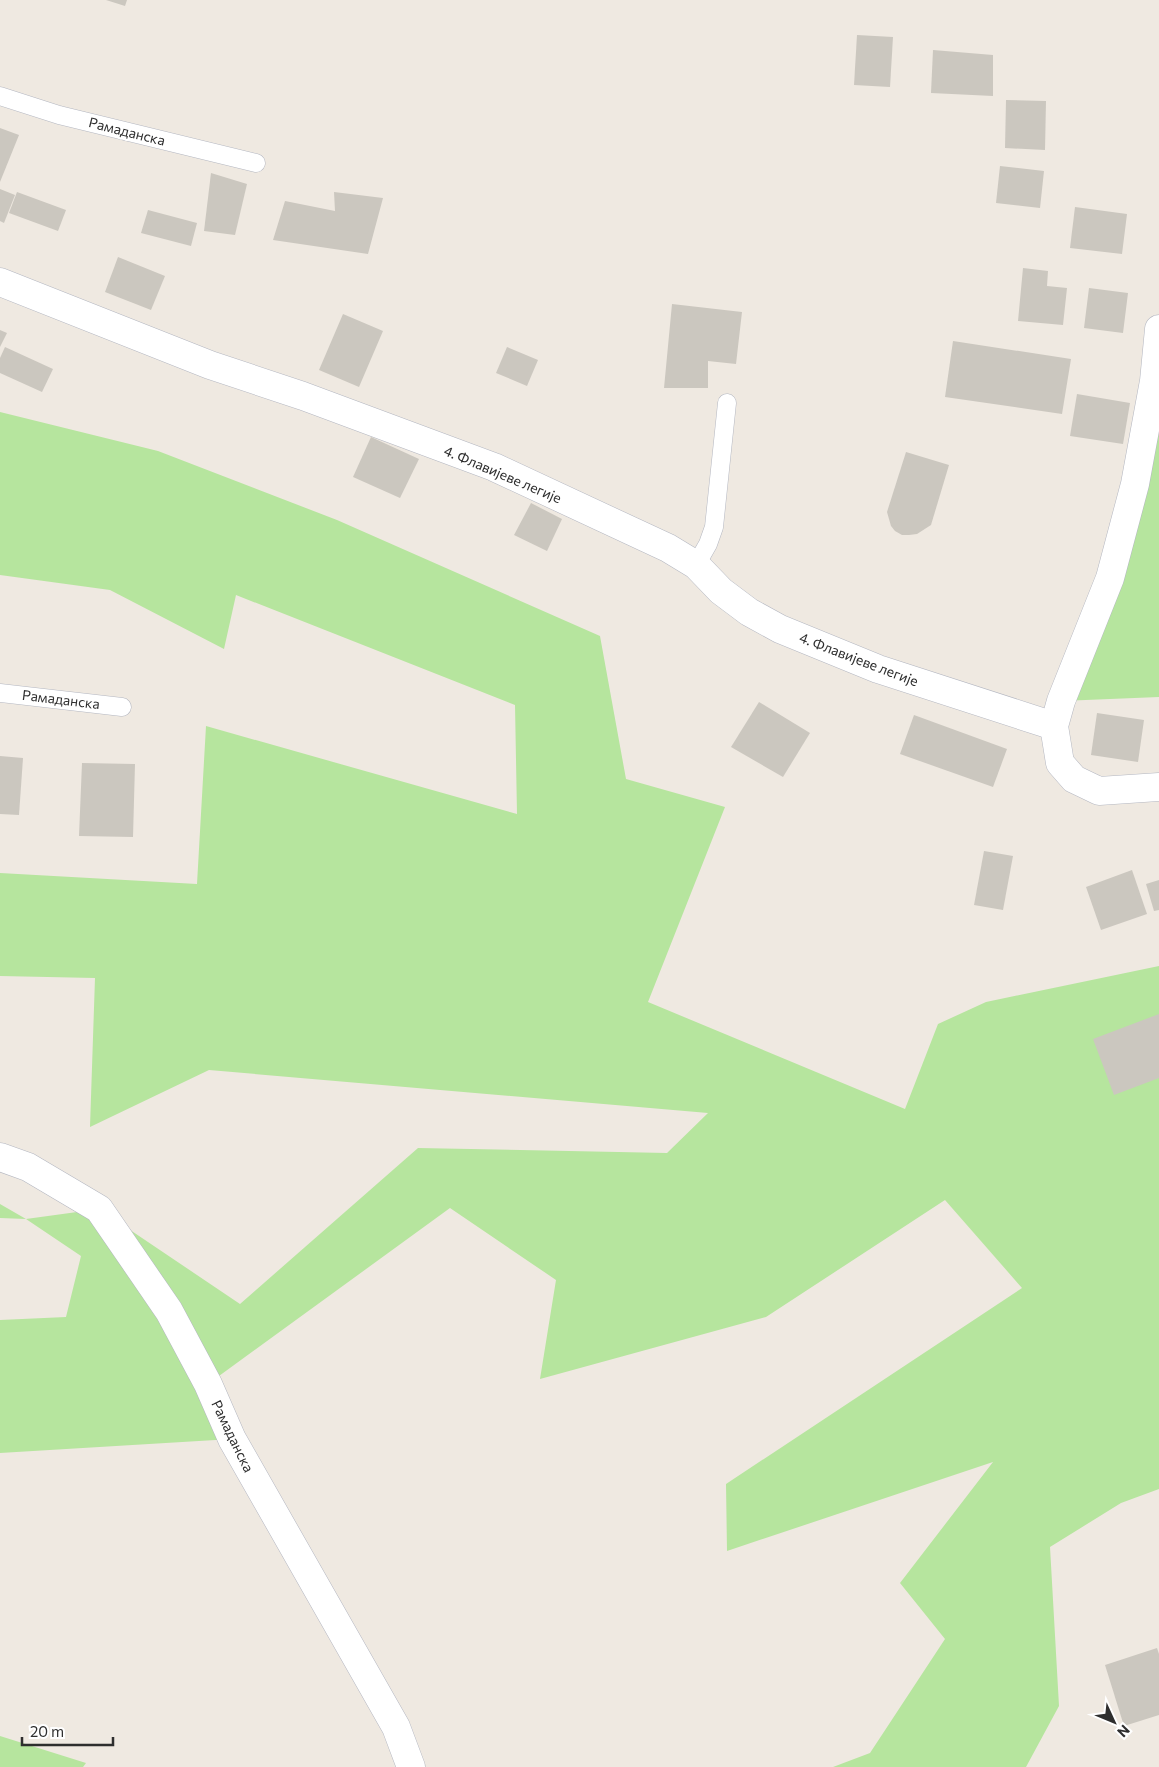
<svg xmlns="http://www.w3.org/2000/svg" width="1159" height="1767" viewBox="0 0 1159 1767" font-family="Commissioner,sans-serif">
	<style>
		.green { fill: #b6e59e }
		.building { fill: #cbc7bf }
		.lines { fill: none; stroke-linecap: round; stroke-linejoin: round }
		.lane-casing { stroke: #b4b7c1; stroke-width: 19 }
		.street-casing { stroke: #b4b7c1; stroke-width: 29 }
		.lane { stroke: #fff; stroke-width: 18 }
		.street { stroke: #fff; stroke-width: 28 }
		.labels { text-anchor: middle; dominant-baseline: central; stroke-width: 4.5; stroke-linejoin: round; paint-order: stroke }
		.street-label { font-size: 14px; fill: #2e2e2e; stroke: #fff }
	</style>
	<rect width="100%" height="100%" fill="#efe9e1"/>
	<g class="green">
		<polygon points="1159,358 1159,697 1061,701"/>
		<polygon points="0,412 158,451 337,520 600,636 626,779 725,807 648,1002 905,1109 938,1024 986,1002 1159,966 1159,1489 1121,1503 1050,1547 1059,1706 1026,1767 833,1767 870,1753 945,1639 900,1583 993,1462 727,1551 726,1484 1022,1288 945,1200 766,1317 540,1379 556,1280 450,1208 208,1384 232,1439 0,1453 0,1320 66,1317 81,1256 26,1219 0,1218 0,1204 26,1219 99,1209 240,1304 418,1148 667,1153 708,1113 209,1070 90,1127 95,978 0,976 0,873 197,884 206,726 517,814 515,705 236,595 224,649 110,590 0,575"/>
		<polygon points="0,1736 86,1763 83,1767 0,1767"/>
	</g>
	<g class="building">
		<polygon points="106,0 127,0 125,6"/>
		<polygon points="857,35 893,37 890,87 854,85"/>
		<polygon points="933,50 993,55 993,96 931,93"/>
		<polygon points="1006,100 1046,101 1045,150 1005,148"/>
		<polygon points="0,128 19,135 0,182"/>
		<polygon points="1000,166 1044,171 1040,208 996,203"/>
		<polygon points="211,173 247,184 235,235 204,231"/>
		<polygon points="0,189 15,195 4,223 0,221"/>
		<polygon points="17,192 66,210 58,231 9,213"/>
		<polygon points="334,192 383,198 368,254 273,240 285,201 335,211"/>
		<polygon points="1075,207 1127,214 1122,254 1070,248"/>
		<polygon points="148,210 197,223 191,246 141,233"/>
		<polygon points="118,257 165,276 151,310 105,292"/>
		<polygon points="1023,268 1048,271 1047,286 1067,288 1063,325 1018,321"/>
		<polygon points="1089,288 1128,293 1123,333 1084,328"/>
		<polygon points="672,304 742,312 736,364 708,361 708,388 664,388"/>
		<polygon points="343,314 383,331 359,387 319,370"/>
		<polygon points="0,330 7,333 0,347"/>
		<polygon points="953,341 1071,359 1062,414 945,397"/>
		<polygon points="5,347 53,369 42,392 0,373 0,358"/>
		<polygon points="507,347 538,360 527,386 496,373"/>
		<polygon points="1077,394 1130,403 1123,444 1070,436"/>
		<polygon points="371,437 419,459 400,498 353,477"/>
		<polygon points="906,452 949,465 931,525 917,534 909,535 902,535 895,531 891,526 887,512"/>
		<polygon points="531,503 562,519 547,551 514,535"/>
		<polygon points="759,702 810,733 783,777 731,747"/>
		<polygon points="1097,713 1144,720 1138,762 1091,755"/>
		<polygon points="914,715 1007,749 993,787 900,754"/>
		<polygon points="0,756 23,758 19,815 0,814"/>
		<polygon points="82,763 135,764 133,837 79,836"/>
		<polygon points="984,851 1013,856 1003,910 974,905"/>
		<polygon points="1132,870 1147,914 1101,930 1086,887"/>
		<polygon points="1159,880 1159,910 1154,911 1146,884"/>
		<polygon points="1159,1014 1159,1078 1114,1095 1093,1039"/>
		<polygon points="1157,1648 1159,1654 1159,1715 1124,1726 1105,1665"/>
	</g>
	<g class="lines">
		<g class="lane-casing">
			<g id="lane">
				<polyline points="0,96 59,115 256,163"/>
				<polyline points="696,565 708,544 714,527 727,403"/>
				<polyline points="0,693 122,707"/>
			</g>
		</g>
		<g class="street-casing">
			<g id="street">
				<polyline points="0,282 210,365 303,396 494,467 668,548 696,565 721,591 749,612 780,629 878,669 1054,726"/>
				<polyline points="1159,329 1154,381 1135,484 1110,578 1061,701 1054,726 1060,763 1074,779 1099,791 1159,787"/>
				<polyline points="0,1157 28,1167 99,1209 169,1311 208,1384 232,1439 396,1727 411,1767"/>
			</g>
		</g>
		<use href="#lane" class="lane"/>
		<use href="#street" class="street"/>
	</g>
	<g class="labels">
		<g class="street-label">
			<text transform="translate(127 131) rotate(14)">Рамаданска</text>
			<text transform="translate(503 474) rotate(23)">4. Флавијеве легије</text>
			<text transform="translate(859 659) rotate(21)">4. Флавијеве легије</text>
			<text transform="translate(61 699) rotate(7)">Рамаданска</text>
			<text transform="translate(233 1436) rotate(64)">Рамаданска</text>
		</g>
	</g>
	<g transform="translate(1114 1722) rotate(134)" stroke="#ffffff" stroke-width="4" paint-order="stroke">
	<path d="M0-4L9 19L0 12L-9 19Z" fill="#2e2e2e"/>
	<text y="-8" font-size="14" font-weight="bold" text-anchor="middle" fill="#2e2e2e">N</text>
	</g>
	<path d="M22 1737v8h91v-8" fill="none" stroke="#2e2e2e" stroke-width="2.5"/>
	<text x="30" y="1737" font-size="15" fill="#2e2e2e" stroke="#ffffff" stroke-width="4" paint-order="stroke">20 m</text>
</svg>
